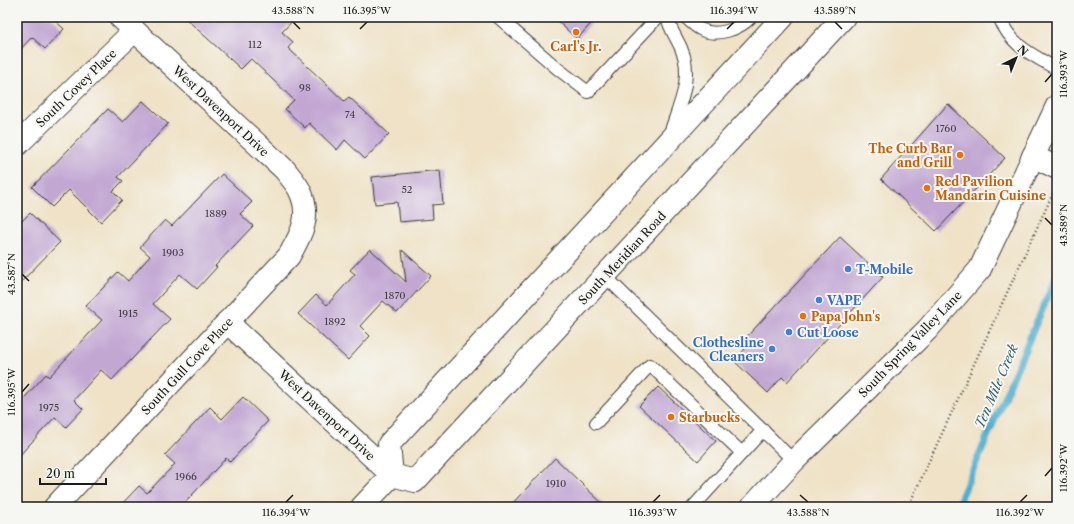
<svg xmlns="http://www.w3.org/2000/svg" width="1074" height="524" viewBox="0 0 1074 524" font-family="'Libre Caslon Text',serif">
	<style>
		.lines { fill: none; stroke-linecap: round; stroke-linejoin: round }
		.stream { stroke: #4faece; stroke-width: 7 }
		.building { fill: #c2a7d3 }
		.lane-casing { stroke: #3c3a36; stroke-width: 14 }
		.street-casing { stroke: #3c3a36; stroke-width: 24 }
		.primary-casing { stroke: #3c3a36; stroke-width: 24 }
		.path { stroke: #3c3a36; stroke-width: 2.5; stroke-dasharray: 1 3; stroke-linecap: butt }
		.lane { stroke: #fff; stroke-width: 12 }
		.street { stroke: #fff; stroke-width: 22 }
		.primary { stroke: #fff; stroke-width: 22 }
		.ticks { fill: none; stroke: #1c1c1c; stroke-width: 1.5 }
		.food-dot { fill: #e8710a; stroke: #f6f6f2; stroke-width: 1.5 }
		.shop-dot { fill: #3f7fe0; stroke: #f6f6f2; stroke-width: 1.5 }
		.labels { text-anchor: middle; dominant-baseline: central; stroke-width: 4; stroke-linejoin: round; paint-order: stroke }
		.number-label { font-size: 10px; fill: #463f4a }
		.food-label { font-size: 12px; font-weight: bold; fill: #c56008; stroke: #f6f6f2; text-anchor: start }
		.street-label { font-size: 12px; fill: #1c1c1c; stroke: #f6f6f2 }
		.shop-label { font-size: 12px; font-weight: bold; fill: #366cbe; stroke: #f6f6f2; text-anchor: start }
		.water-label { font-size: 13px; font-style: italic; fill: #335e6c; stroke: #f6f6f2 }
		.neatline { fill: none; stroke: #1c1c1c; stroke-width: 1.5 }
		.ticks-label { font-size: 10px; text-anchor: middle; fill: #1c1c1c }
	</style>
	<rect width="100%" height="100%" fill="#f6f6f2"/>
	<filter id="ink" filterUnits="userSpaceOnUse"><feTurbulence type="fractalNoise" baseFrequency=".025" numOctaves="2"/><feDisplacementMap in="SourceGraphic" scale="8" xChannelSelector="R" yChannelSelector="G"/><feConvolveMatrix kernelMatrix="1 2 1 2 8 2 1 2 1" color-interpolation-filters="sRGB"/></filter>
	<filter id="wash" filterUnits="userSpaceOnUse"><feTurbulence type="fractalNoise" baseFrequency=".012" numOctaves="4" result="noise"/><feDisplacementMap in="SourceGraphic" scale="16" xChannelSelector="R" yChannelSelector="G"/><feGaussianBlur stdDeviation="0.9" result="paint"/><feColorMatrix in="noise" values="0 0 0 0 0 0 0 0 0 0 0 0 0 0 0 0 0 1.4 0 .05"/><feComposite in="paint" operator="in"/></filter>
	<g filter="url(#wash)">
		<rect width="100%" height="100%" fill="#efe2c6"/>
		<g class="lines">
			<polyline class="stream" points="957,507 1057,275"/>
		</g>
		<g id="blocks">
			<g class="building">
				<polygon points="17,17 51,17 64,29 45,49 32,37 17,53"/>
				<polygon points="184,17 296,17 282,32 293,42 288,48 344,101 349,97 389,134 365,159 345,140 337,150 309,123 305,128 285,109 294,100 251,59 241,69"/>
				<polygon points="553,17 597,17 577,39"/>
				<polygon points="143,101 168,124 118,177 123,181 113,191 122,200 101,222 69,190 52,207 32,187 108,109 123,122"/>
				<polygon points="948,104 1005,158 936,231 881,179"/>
				<polygon points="440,170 443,204 432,205 433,219 399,222 397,202 375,204 372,177"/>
				<polygon points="222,174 252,202 240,214 253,226 215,266 217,267 197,289 180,274 153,304 170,319 112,380 101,370 74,400 83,409 66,427 55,417 17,458 17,406 46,374 49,377 102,320 86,306 118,272 128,281 150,256 140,247 165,220 172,226"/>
				<polygon points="30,213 60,242 17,286 17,226"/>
				<polygon points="840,237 883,277 787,382 782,377 768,393 734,361 745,349 740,344"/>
				<polygon points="370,249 406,282 402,250 431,276 397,313 383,301 360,326 370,336 348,360 298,314 316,295 327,305 355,274 350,270"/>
				<polygon points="658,387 716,441 698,461 639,406"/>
				<polygon points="243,397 268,421 230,462 226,458 181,507 119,507 139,486 147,493 175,464 165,455 210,407 222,419"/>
				<polygon points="555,458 606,507 509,507"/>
			</g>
		</g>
	</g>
	<g filter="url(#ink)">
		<use href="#blocks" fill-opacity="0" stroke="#3c3a36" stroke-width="1"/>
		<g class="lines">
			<g class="lane-casing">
				<g id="lane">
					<polyline points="498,17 558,69 588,92 658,17"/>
					<path d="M667 17C670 29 676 37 681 48 694 76 679 106 670 133"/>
					<path d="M685 17C690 21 694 26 700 29 716 38 740 29 751 17"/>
					<path d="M999 17C1011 46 1031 54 1057 69"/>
					<polyline points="605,276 794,461"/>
					<polyline points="596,423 650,365 742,453"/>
					<polyline points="693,507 763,430"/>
				</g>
			</g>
			<g class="street-casing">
				<g id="street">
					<polyline points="17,145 134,31"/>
					<polyline points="1033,156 1057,168"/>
					<polyline points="227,322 392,475"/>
					<path d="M55 507 289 256C301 235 312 216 300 191 297 184 290 177 285 170L120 17"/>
					<polyline points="752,507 794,461 927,330 980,269 1057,106"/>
				</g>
			</g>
			<g class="primary-casing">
				<g id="primary">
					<polyline points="392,475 415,481 844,17"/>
					<polyline points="392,475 389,444 783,17"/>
					<polyline points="362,507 392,475"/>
				</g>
			</g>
			<polyline class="path" points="908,507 1055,189"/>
			<use href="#lane" class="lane"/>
			<use href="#street" class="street"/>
			<use href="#primary" class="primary"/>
		</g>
	</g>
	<path class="ticks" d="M293 22 300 29M835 22 842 29M360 29 367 22M727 29 734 22M1045 82 1052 74M1045 218 1052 225M22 274 29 281M22 392 29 384M1045 476 1052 468M800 495 808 502M286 502 293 495M653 502 660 495M1020 502 1027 495"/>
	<g class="food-dot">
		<circle cx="576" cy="32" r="4"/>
		<circle cx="960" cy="155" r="4"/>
		<circle cx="927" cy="188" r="4"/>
		<circle cx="803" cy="316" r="4"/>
		<circle cx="671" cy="417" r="4"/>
	</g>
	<g class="shop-dot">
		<circle cx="848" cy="269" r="4"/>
		<circle cx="819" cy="300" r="4"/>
		<circle cx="789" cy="332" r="4"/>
		<circle cx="772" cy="349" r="4"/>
	</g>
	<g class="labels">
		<g class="number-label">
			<text x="255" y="44">112</text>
			<text x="305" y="87">98</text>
			<text x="350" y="114">74</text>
			<text x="946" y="128">1760</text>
			<text x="407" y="189">52</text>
			<text x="216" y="213">1889</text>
			<text x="173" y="252">1903</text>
			<text x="395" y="295">1870</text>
			<text x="128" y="313">1915</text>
			<text x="335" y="321">1892</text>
			<text x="49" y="407">1975</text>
			<text x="186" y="476">1966</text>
			<text x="556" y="483">1910</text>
		</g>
		<g class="food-label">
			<text x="576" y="46" text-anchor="middle">Carl's Jr.</text>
			<text x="952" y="148" text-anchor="end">The Curb Bar<tspan x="952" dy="14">and Grill</tspan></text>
			<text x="935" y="181">Red Pavilion<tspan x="935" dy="14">Mandarin Cuisine</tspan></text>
			<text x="811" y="316">Papa John's</text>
			<text x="679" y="417">Starbucks</text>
		</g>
		<g class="street-label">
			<text transform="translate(76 88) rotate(-44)">South Covey Place</text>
			<text transform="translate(221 111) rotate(43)">West Davenport Drive</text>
			<text transform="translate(622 258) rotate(-47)">South Meridian Road</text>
			<text transform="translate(910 344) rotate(-46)">South Spring Valley Lane</text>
			<text transform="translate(187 366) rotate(-47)">South Gull Cove Place</text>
			<text transform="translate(327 415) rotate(43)">West Davenport Drive</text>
		</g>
		<g class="shop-label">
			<text x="856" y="269">T-Mobile</text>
			<text x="827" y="300">VAPE</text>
			<text x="797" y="332">Cut Loose</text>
			<text x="764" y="342" text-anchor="end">Clothesline<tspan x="764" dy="14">Cleaners</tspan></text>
		</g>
		<g class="water-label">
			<text transform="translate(996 386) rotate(-67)">Ten Mile Creek</text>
		</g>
	</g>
	<rect width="1074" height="524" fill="none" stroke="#f6f6f2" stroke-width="44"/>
	<g transform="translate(1016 58) rotate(43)" stroke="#f6f6f2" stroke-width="3" paint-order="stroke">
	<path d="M0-3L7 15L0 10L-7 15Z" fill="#1c1c1c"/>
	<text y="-6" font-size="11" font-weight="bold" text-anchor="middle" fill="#1c1c1c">N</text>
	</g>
	<path d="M40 478v6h66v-6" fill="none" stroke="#1c1c1c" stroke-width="2"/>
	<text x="46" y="478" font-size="12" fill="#1c1c1c" stroke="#f6f6f2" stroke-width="3" paint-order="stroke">20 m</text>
	<rect x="22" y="22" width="1030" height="480" class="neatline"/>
	<g class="ticks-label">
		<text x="293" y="14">43.588°N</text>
		<text x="367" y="14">116.395°W</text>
		<text x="734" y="14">116.394°W</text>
		<text x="835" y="14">43.589°N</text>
		<text transform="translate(1063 74) rotate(-90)" y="4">116.393°W</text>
		<text transform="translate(1063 225) rotate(-90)" y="4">43.589°N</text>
		<text transform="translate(11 274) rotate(-90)" y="4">43.587°N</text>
		<text transform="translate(11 392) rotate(-90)" y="4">116.395°W</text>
		<text transform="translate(1063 468) rotate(-90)" y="4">116.392°W</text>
		<text x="286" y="516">116.394°W</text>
		<text x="653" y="516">116.393°W</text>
		<text x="808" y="516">43.588°N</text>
		<text x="1020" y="516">116.392°W</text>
	</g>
</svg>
